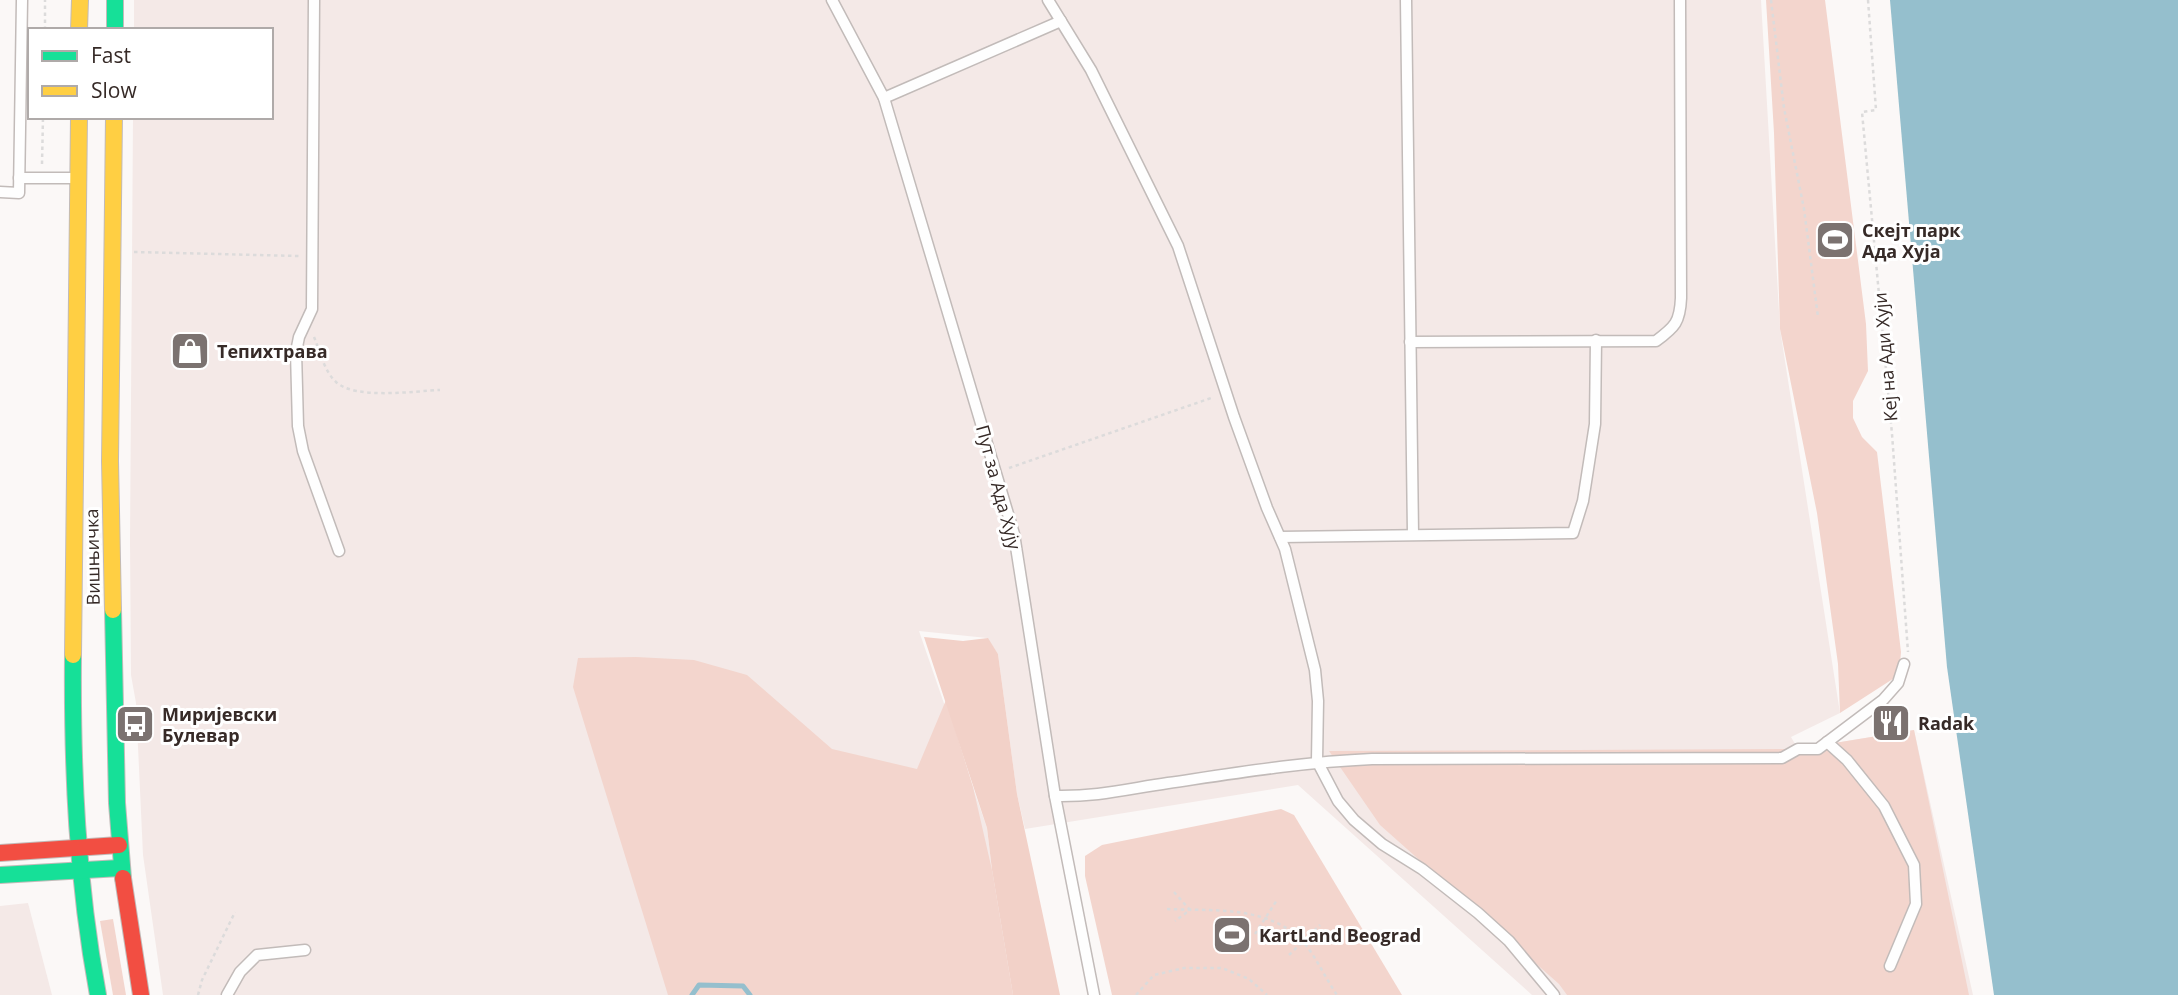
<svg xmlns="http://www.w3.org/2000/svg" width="2178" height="995" viewBox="0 0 2178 995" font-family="'Open Sans',sans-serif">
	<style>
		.built { fill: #f4e9e7 }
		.green { fill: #f3d5cd }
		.forest { fill: #f2d1c8 }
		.water { fill: #95bfcd }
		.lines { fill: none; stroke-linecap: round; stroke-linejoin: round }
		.stream { stroke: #95bfcd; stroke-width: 5 }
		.lane-casing { stroke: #c2bbb9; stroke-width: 13 }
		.fast-casing { stroke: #c2bbb9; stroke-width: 18 }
		.slow-casing { stroke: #c2bbb9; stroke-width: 18 }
		.jam-casing { stroke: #c2bbb9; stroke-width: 18 }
		.path { stroke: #dcdbdb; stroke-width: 2.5; stroke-dasharray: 3.5 3.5; stroke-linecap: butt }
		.lane { stroke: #fefefe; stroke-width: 10 }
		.fast { stroke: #16e098; stroke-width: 16 }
		.slow { stroke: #ffcf43; stroke-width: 16 }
		.jam { stroke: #f24e42; stroke-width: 16 }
		.labels { text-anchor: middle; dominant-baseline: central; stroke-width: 6; stroke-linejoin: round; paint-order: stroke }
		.poi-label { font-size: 18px; font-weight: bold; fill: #362a27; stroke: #fff; text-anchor: start }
		.street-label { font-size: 18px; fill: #362a27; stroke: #fff }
	</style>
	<rect width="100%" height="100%" fill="#fbf8f7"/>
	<g class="built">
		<polygon points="134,0 1761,0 1780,329 1840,713 1791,737 1798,749 1914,730 1973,995 1532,995 1298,785 1025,829 1017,794 998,654 987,638 919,631 987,828 992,870 1013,995 163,995 143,855 136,703 131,675 130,541 133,117 271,117 271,30 134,30"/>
		<polygon points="28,903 52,995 0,995 0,906"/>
	</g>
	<g class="green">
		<polygon points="1766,0 1825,0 1866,324 1868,371 1853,401 1853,418 1862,437 1877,452 1901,652 1899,675 1840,713 1838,664 1817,513 1780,329 1774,133"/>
		<polygon points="636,657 694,660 747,675 832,749 917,769 946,700 973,787 992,870 1013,995 668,995 573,687 578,658"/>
		<polygon points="1914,730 1969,995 1567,995 1559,984 1380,825 1329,751 1798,749"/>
		<polygon points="1281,809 1294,815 1402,995 1112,995 1085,876 1085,856 1102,845"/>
		<polygon points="113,919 126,995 113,995 100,921"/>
	</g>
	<polygon class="forest" points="924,637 963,641 988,638 998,654 1017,794 1060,995 1013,995 992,870 987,828"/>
	<polygon class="water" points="1890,0 2178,0 2178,995 1994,995 1947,667"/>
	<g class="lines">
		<polyline class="stream" points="692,995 699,985 743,986 750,995"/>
		<g class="lane-casing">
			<g id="lane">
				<polyline points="314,0 312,309 299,337 296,352 298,426 303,451 339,551"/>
				<polyline points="832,0 884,98 1014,534 1055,796 1094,995"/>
				<polyline points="1048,0 1091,70 1178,246 1234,417 1267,508 1285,549 1315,670 1318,701 1317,761 1338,801 1354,820 1382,844 1422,869 1478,913 1509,941 1554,995"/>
				<polyline points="1406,0 1413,534"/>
				<polyline points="884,98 1061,21"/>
				<polyline points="19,178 76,178"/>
				<polyline points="0,192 19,193 22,0"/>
				<path d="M1410 342 1656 341C1675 327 1680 322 1681 298L1680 0"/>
				<polyline points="1280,537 1573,533 1583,501 1595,424 1596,340"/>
				<polyline points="1827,742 1847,760 1884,806 1914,865 1916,904 1890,966"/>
				<path d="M1055 796C1097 797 1127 789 1168 783 1236 773 1303 762 1372 759L1782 758 1798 749H1818L1883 700 1898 683 1904 664"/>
				<polyline points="227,995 240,972 257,955 305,950"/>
			</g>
		</g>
		<g class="fast-casing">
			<g id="fast">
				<polyline points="115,0 115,30"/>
				<polyline points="113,610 117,803 123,878"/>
				<path d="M73 655C72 770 77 882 98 995"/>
				<polyline points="0,875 120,868"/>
			</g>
		</g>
		<g class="slow-casing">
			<g id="slow">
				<polyline points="79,30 80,0"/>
				<polyline points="113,610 110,461 114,117"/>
				<polyline points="73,655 79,117"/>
			</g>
		</g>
		<g class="jam-casing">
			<g id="jam">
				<polyline points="0,853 119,845"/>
				<polyline points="123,878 141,995"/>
			</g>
		</g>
		<g class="path">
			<polyline points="1771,0 1784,108 1804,209 1818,317"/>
			<polyline points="1868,0 1876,110 1862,112 1892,434 1908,652"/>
			<polyline points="45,30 45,0"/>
			<polyline points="42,164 43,117"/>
			<polyline points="134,252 299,256"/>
			<path d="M314 337C320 351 324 371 336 382 355 400 415 391 440 390"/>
			<polyline points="1009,468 1214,397"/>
			<polyline points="1174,892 1190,910 1175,921"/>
			<path d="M1167 909C1214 911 1271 905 1305 944 1317 959 1326 979 1337 995"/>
			<polyline points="1255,934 1277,900"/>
			<polyline points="1289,955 1320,925"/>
			<polyline points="198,995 202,980 235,912"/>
			<polyline points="1136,995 1154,975 1184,968 1222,968 1249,979 1267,995"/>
		</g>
		<use href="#lane" class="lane"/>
		<use href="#fast" class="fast"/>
		<use href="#slow" class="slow"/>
		<use href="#jam" class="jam"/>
	</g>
	<defs>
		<g id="stadium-square" transform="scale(2.0125)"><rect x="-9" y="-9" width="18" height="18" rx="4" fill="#7b7270" stroke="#fff"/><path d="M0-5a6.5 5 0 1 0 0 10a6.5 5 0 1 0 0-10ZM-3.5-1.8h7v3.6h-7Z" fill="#fff"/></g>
		<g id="shop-square" transform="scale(2.0125)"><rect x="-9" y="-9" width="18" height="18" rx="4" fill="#7b7270" stroke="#fff"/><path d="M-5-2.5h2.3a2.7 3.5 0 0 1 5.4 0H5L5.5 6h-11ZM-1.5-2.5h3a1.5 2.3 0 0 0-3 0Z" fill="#fff"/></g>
		<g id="restaurant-square" transform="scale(2.0125)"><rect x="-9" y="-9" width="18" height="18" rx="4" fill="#7b7270" stroke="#fff"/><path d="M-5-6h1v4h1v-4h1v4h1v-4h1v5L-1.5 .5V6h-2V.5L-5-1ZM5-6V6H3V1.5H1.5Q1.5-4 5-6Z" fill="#fff"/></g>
		<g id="bus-square" transform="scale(2.0125)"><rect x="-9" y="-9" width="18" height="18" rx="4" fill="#7b7270" stroke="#fff"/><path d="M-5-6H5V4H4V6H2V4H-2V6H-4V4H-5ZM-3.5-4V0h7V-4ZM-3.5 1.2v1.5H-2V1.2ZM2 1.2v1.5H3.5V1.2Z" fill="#fff"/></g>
	</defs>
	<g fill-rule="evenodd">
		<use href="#stadium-square" x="1835" y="240"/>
		<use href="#shop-square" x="190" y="351"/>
		<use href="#restaurant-square" x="1891" y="723"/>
		<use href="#bus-square" x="135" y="724"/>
		<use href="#stadium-square" x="1232" y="935"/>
	</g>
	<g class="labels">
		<g class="poi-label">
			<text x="1862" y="230">Скејт парк<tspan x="1862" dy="21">Ада Хуја</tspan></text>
			<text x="217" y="351">Тепихтрава</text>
			<text x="162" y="714">Миријевски<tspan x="162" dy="21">Булевар</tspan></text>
			<text x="1918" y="723">Radak</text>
			<text x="1259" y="935">KartLand Beograd</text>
		</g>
		<g class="street-label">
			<text transform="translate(1885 357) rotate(-95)">Кеј на Ади Хуји</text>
			<text transform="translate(999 487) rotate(75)">Пут за Ада Хују</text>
			<text transform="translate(92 557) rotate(-91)">Вишњичка</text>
		</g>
	</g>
	<rect x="28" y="28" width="245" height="91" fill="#ffffff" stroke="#afaaa9" stroke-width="2"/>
	<rect x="42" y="51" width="35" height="10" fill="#16e098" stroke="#afaaa9" stroke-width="2"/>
	<text x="91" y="63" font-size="21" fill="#362a27">Fast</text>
	<rect x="42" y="86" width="35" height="10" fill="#ffcf43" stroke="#afaaa9" stroke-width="2"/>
	<text x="91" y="98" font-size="21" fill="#362a27">Slow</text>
</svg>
